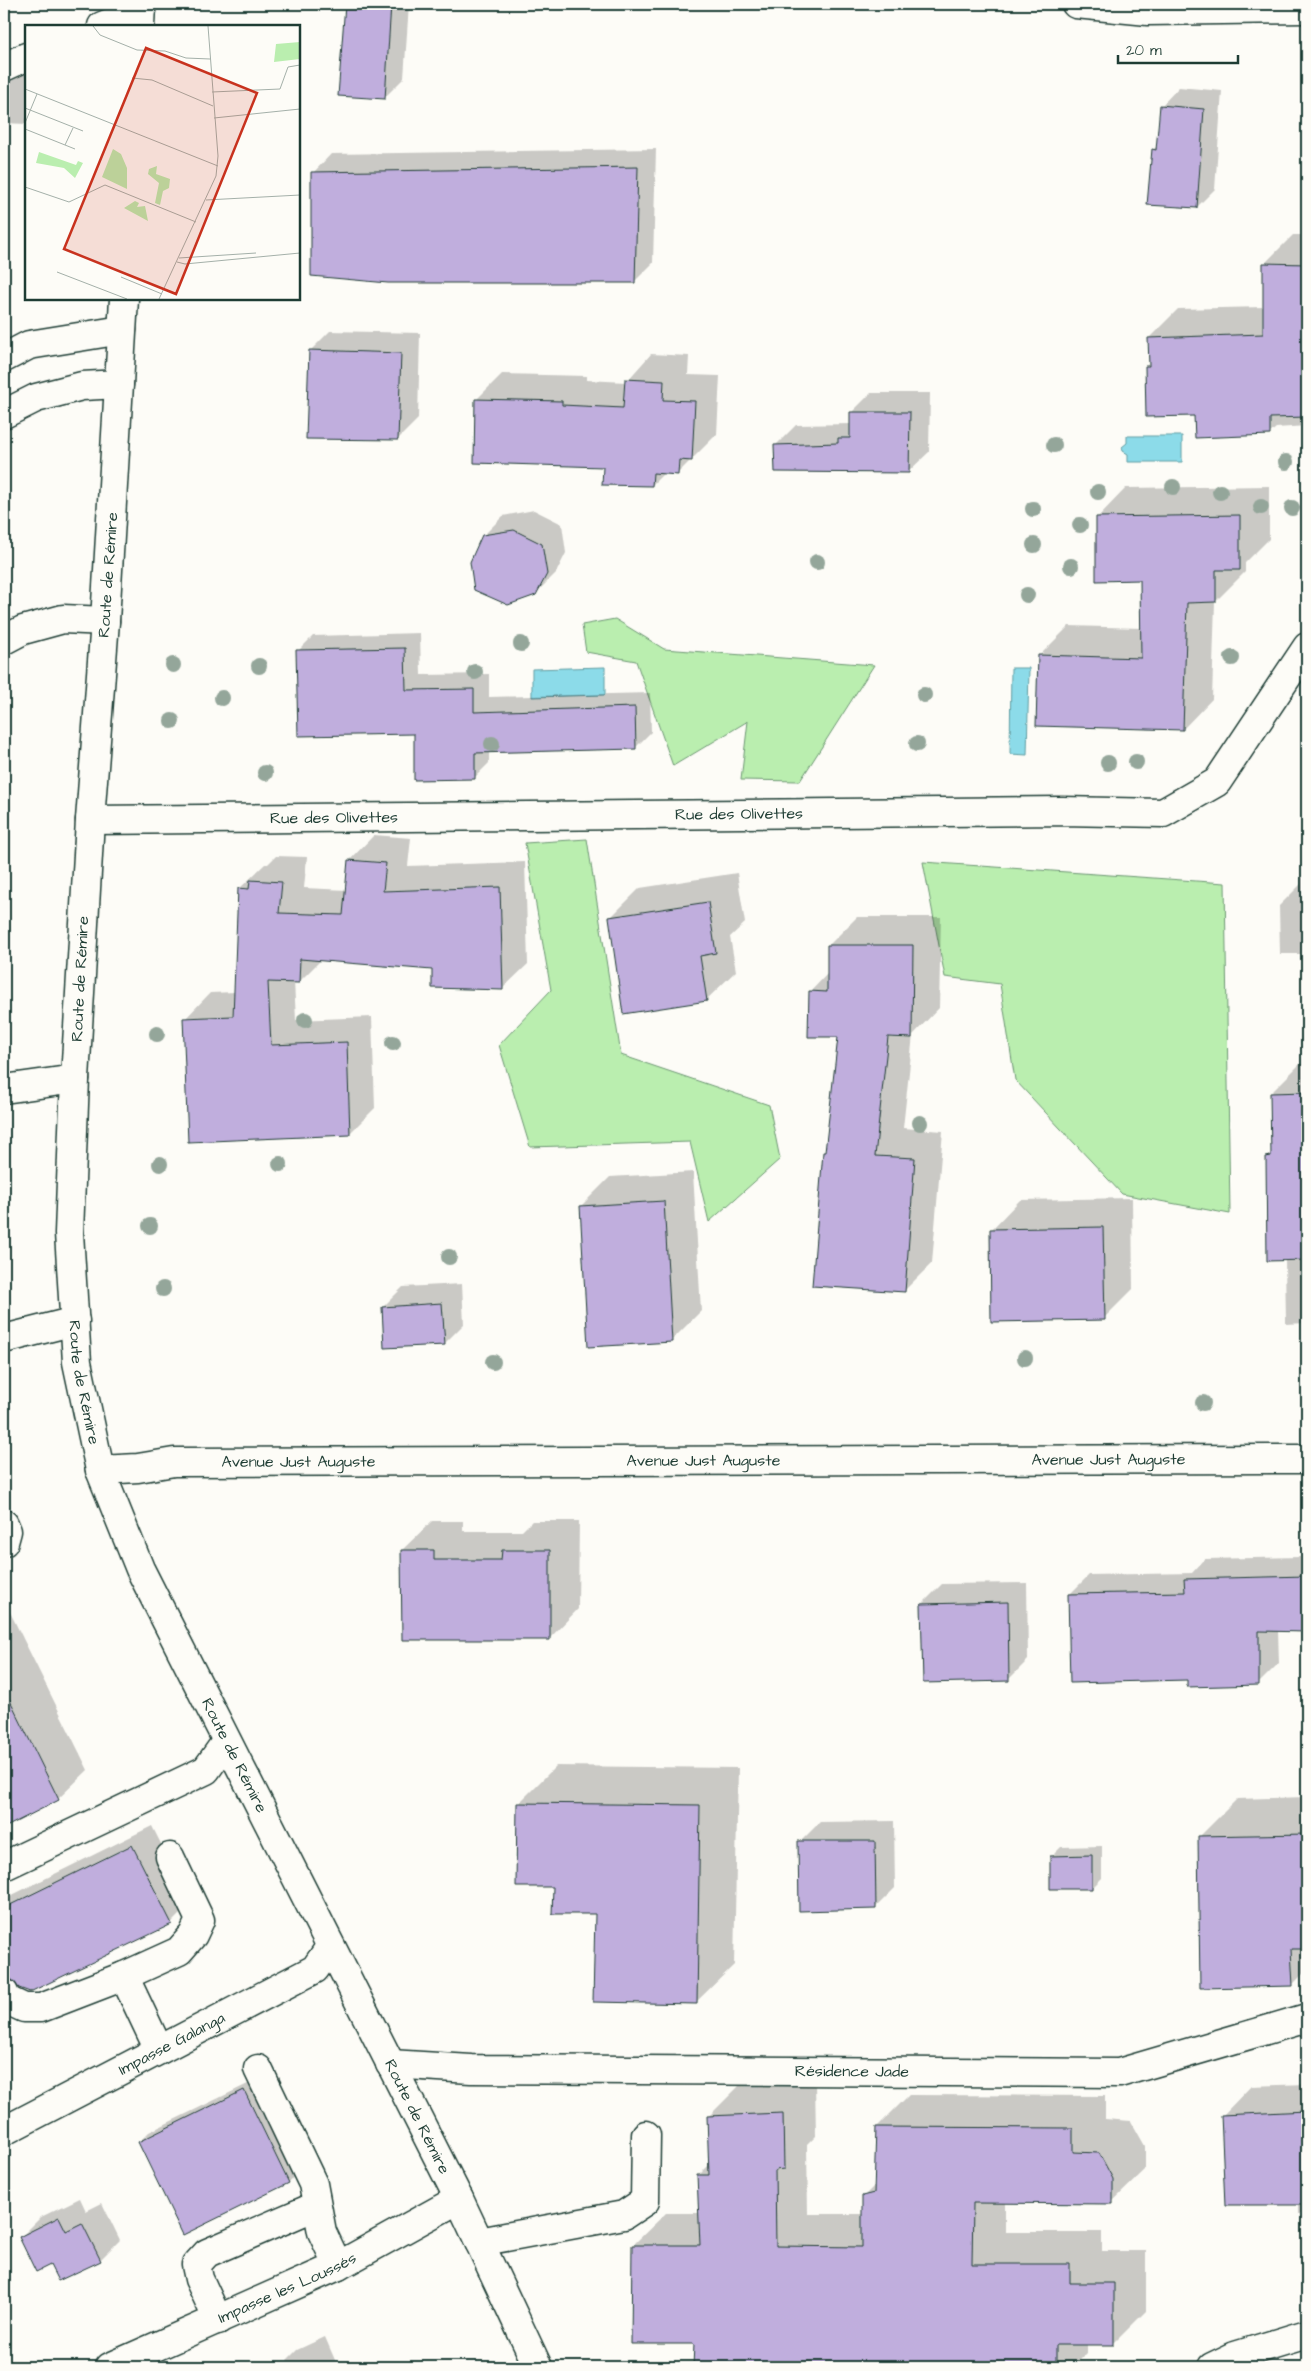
<svg xmlns="http://www.w3.org/2000/svg" width="1311" height="2371" viewBox="0 0 1311 2371" font-family="'Architects Daughter',sans-serif">
	<style>
		.green { fill: #baeeaf; stroke: #6c9672 }
		.water { fill: #8cdbe9; stroke: #609ca1 }
		.shadow { fill: #0003 }
		.building { fill: #c0aedd; stroke: #1f3d34 }
		.lines { fill: none; stroke-linecap: round; stroke-linejoin: round }
		.minor-casing { stroke: #1f3d34; stroke-width: 31 }
		.major-casing { stroke: #1f3d34; stroke-width: 31 }
		.minor { stroke: #fdfcf7; stroke-width: 28 }
		.major { stroke: #fdfcf7; stroke-width: 28 }
		.tree { fill: #94a69a }
		.labels { text-anchor: middle; dominant-baseline: central; stroke-width: 4.5; stroke-linejoin: round; paint-order: stroke }
		.street-label { font-size: 16px; fill: #1f3d34; stroke: #fdfcf7 }
		.inset-road { fill: none; stroke: #a4b0a9; stroke-width: 1 }
		.view { fill: #c8321e; fill-opacity: 0.15; stroke: #c8321e; stroke-width: 2.5 }
		.inset-edge { fill: none; stroke: #1f3d34; stroke-width: 2.5 }
	</style>
	<rect width="100%" height="100%" fill="#fdfcf7"/>
	<filter id="ink" filterUnits="userSpaceOnUse"><feTurbulence type="fractalNoise" baseFrequency=".02" numOctaves="2"/><feDisplacementMap in="SourceGraphic" scale="10" xChannelSelector="R" yChannelSelector="G"/><feConvolveMatrix kernelMatrix="1 2 1 2 8 2 1 2 1" color-interpolation-filters="sRGB"/></filter>
	<g filter="url(#ink)">
		<g class="green">
			<polygon points="615,619 664,649 874,665 800,781 741,780 748,721 673,766 636,661 586,652 582,625"/>
			<polygon points="587,839 621,1055 769,1105 780,1159 709,1222 690,1142 530,1147 499,1045 551,990 525,843"/>
			<polygon points="923,862 1225,883 1230,1214 1122,1194 1015,1080 1000,984 945,977"/>
		</g>
		<g class="water">
			<polygon points="1127,436 1182,436 1182,462 1128,462 1128,454 1123,451 1122,447 1127,443"/>
			<polygon points="605,667 605,695 532,697 532,669"/>
			<polygon points="1011,668 1029,668 1027,755 1010,754"/>
		</g>
		<g class="shadow">
			<polygon points="4,4 14,4 4,8"/>
			<polygon points="346,4 409,4 404,78 384,98 340,95"/>
			<polygon points="4,67 26,68 26,124 4,123"/>
			<polygon points="1179,87 1222,91 1215,189 1197,207 1153,150 1158,145 1161,106"/>
			<polygon points="656,149 653,263 634,282 313,173 331,154"/>
			<polygon points="1293,235 1307,235 1307,426 1276,428 1269,434 1195,415 1146,367 1150,363 1149,338 1178,309 1264,307 1264,264"/>
			<polygon points="330,331 420,333 418,419 398,439 310,351"/>
			<polygon points="651,354 689,356 688,375 720,376 717,434 678,473 664,473 652,485 604,465 476,400 502,374 587,376 587,380 626,382"/>
			<polygon points="871,393 930,393 929,452 908,472 776,445 796,425 851,424 851,413"/>
			<polygon points="1269,486 1269,539 1245,563 1245,572 1215,602 1212,699 1183,729 1039,656 1069,626 1142,628 1142,579 1097,518 1126,488"/>
			<polygon points="534,510 562,524 566,553 556,573 535,594 483,536 503,516"/>
			<polygon points="420,633 421,675 489,674 489,697 650,693 651,732 636,747 489,752 489,763 474,778 415,732 298,651 313,636"/>
			<polygon points="374,835 411,838 408,866 525,862 528,964 502,989 433,969 321,960 299,982 294,981 296,1020 372,1017 375,1108 350,1133 185,1019 210,993 235,992 239,889 265,864 268,864 276,856 307,857 304,888 347,890 349,861"/>
			<polygon points="1307,872 1307,979 1302,979 1302,954 1280,954 1279,906 1301,884 1301,878"/>
			<polygon points="737,873 745,923 730,937 736,971 706,1000 610,918 640,888"/>
			<polygon points="857,917 941,917 939,1008 913,1035 903,1128 943,1131 932,1263 904,1291 824,1152 827,1149 839,1036 810,992 828,973 829,945"/>
			<polygon points="1300,1064 1307,1064 1307,1323 1286,1324 1285,1260 1267,1157 1272,1152 1271,1093"/>
			<polygon points="693,1172 701,1311 671,1341 581,1206 610,1177"/>
			<polygon points="1132,1198 1133,1289 1104,1318 991,1230 1020,1200"/>
			<polygon points="462,1284 464,1324 444,1344 383,1307 403,1287"/>
			<polygon points="432,1521 463,1521 463,1531 522,1531 532,1521 579,1521 578,1609 549,1639 402,1550"/>
			<polygon points="1307,1551 1307,1631 1278,1630 1279,1663 1259,1683 1188,1679 1069,1595 1089,1575 1192,1573 1205,1559 1301,1557"/>
			<polygon points="1027,1583 1028,1660 1008,1680 922,1604 942,1584"/>
			<polygon points="4,1600 88,1770 58,1799 4,1827"/>
			<polygon points="556,1766 738,1768 734,1965 696,2002 596,1913 554,1886 518,1804"/>
			<polygon points="1307,1797 1307,1970 1292,1985 1199,1837 1237,1799"/>
			<polygon points="894,1821 895,1888 875,1908 800,1842 820,1822"/>
			<polygon points="152,1826 191,1903 171,1923 12,1979 4,1962 4,1899"/>
			<polygon points="1102,1846 1102,1878 1092,1888 1051,1857 1061,1847"/>
			<polygon points="254,2081 298,2172 289,2182 184,2234 139,2142 149,2132"/>
			<polygon points="815,2081 816,2136 807,2145 808,2214 864,2214 864,2196 876,2184 877,2127 909,2095 1105,2096 1105,2119 1131,2121 1145,2146 1145,2170 1112,2202 1005,2202 1005,2232 1102,2232 1102,2251 1146,2251 1146,2311 1114,2343 1087,2344 1087,2353 1073,2367 695,2367 696,2343 633,2245 666,2213 700,2213 698,2176 710,2164 709,2116 741,2084"/>
			<polygon points="1307,2084 1307,2214 1298,2214 1298,2204 1222,2116 1251,2086"/>
			<polygon points="80,2198 86,2211 102,2203 120,2240 100,2260 51,2263 20,2238 41,2217"/>
			<polygon points="325,2337 338,2367 291,2367 287,2360 297,2350"/>
		</g>
		<g class="building">
			<polygon points="345,4 391,4 385,99 338,96"/>
			<polygon points="1160,105 1204,109 1197,208 1147,205 1152,149 1156,150"/>
			<polygon points="638,167 635,283 388,283 311,276 311,172"/>
			<polygon points="1263,263 1307,264 1307,417 1270,418 1270,435 1195,438 1194,416 1146,417 1145,366 1149,366 1148,338 1263,334"/>
			<polygon points="309,350 401,353 398,440 306,439"/>
			<polygon points="625,379 664,381 663,400 695,401 692,461 679,460 678,475 653,473 652,486 602,485 603,467 474,463 475,399 562,401 562,405 623,408"/>
			<polygon points="850,412 910,412 909,473 775,472 774,445 838,443 838,438 850,438"/>
			<polygon points="1240,515 1240,570 1216,570 1216,602 1187,603 1183,730 1036,726 1038,655 1141,658 1140,580 1096,581 1096,517"/>
			<polygon points="514,530 542,544 547,574 536,595 508,605 474,590 470,562 482,535"/>
			<polygon points="405,648 406,690 474,689 474,712 635,707 636,749 475,753 475,779 414,780 414,734 298,736 296,650"/>
			<polygon points="348,860 386,863 383,891 500,887 503,990 432,988 432,970 300,959 299,983 268,982 271,1045 347,1042 350,1135 188,1142 183,1018 233,1016 238,888 249,889 250,880 282,882 279,913 343,915"/>
			<polygon points="708,902 716,953 700,956 707,1001 623,1014 609,917"/>
			<polygon points="827,945 913,945 912,1038 888,1037 875,1156 915,1158 905,1292 812,1286 823,1152 825,1152 838,1037 808,1037 809,991 827,992"/>
			<polygon points="1307,1092 1307,1260 1267,1261 1266,1157 1271,1156 1270,1093"/>
			<polygon points="664,1201 672,1342 588,1347 580,1206"/>
			<polygon points="1103,1227 1105,1320 991,1322 990,1229"/>
			<polygon points="442,1303 445,1345 384,1348 382,1307"/>
			<polygon points="401,1550 434,1550 434,1560 501,1560 502,1550 550,1550 550,1640 402,1640"/>
			<polygon points="1307,1576 1307,1632 1259,1631 1259,1685 1187,1687 1187,1680 1070,1683 1068,1594 1185,1592 1184,1579"/>
			<polygon points="1008,1602 1009,1681 923,1683 921,1604"/>
			<polygon points="4,1688 59,1800 4,1828"/>
			<polygon points="517,1803 700,1805 697,2004 593,2002 595,1914 552,1914 553,1887 516,1887"/>
			<polygon points="1307,1834 1307,1949 1291,1949 1293,1986 1200,1988 1198,1836"/>
			<polygon points="798,1841 875,1841 876,1909 799,1911"/>
			<polygon points="132,1845 172,1924 30,1992 19,1988 11,1979 4,1965 4,1908"/>
			<polygon points="1092,1855 1092,1889 1050,1889 1050,1856"/>
			<polygon points="244,2090 289,2183 183,2235 138,2142"/>
			<polygon points="1307,2111 1307,2205 1225,2205 1221,2115"/>
			<polygon points="783,2113 784,2169 775,2170 776,2246 862,2247 862,2196 874,2193 876,2127 1073,2128 1073,2152 1099,2153 1113,2179 1113,2204 973,2203 972,2264 1070,2264 1070,2283 1114,2283 1114,2345 1056,2345 1056,2367 693,2367 694,2344 631,2344 632,2245 700,2245 697,2175 709,2175 707,2116"/>
			<polygon points="59,2217 66,2231 82,2223 101,2261 58,2281 50,2265 36,2272 19,2237"/>
		</g>
		<g class="lines">
			<g class="minor-casing">
				<g id="minor">
					<polyline points="1076,4 1148,11 1307,9"/>
					<polyline points="102,26 141,10"/>
					<polyline points="4,67 26,57"/>
					<polyline points="4,358 29,345 122,330"/>
					<polyline points="4,414 36,398 82,386 119,384"/>
					<polyline points="4,640 23,630 63,619 105,621"/>
					<path id="s1" d="M90 820 1062 811 1163 813 1217 782 1307 647"/>
					<polyline points="4,1089 75,1079"/>
					<polyline points="4,1339 75,1321"/>
					<path id="s2" d="M100 1470 138 1468 174 1462 1307 1459"/>
					<polyline points="4,1524 7,1531 4,1542"/>
					<polyline points="4,1866 206,1770 226,1742"/>
					<polyline points="124,1976 159,2050"/>
					<polyline points="4,1993 7,2000 24,2008 41,2008 124,1976 179,1951 193,1935 200,1920 170,1857"/>
					<path id="s3" d="M390 2064 471 2069 1119 2073 1307 2018"/>
					<polyline points="258,2069 313,2184 322,2232 338,2266"/>
					<path id="s4" d="M4 2131 315 1969 330 1947"/>
					<polyline points="479,2242 624,2215 645,2201 646,2135"/>
					<polyline points="218,2320 199,2279 196,2265 207,2253 316,2206"/>
					<path id="s5" d="M110 2367 338 2266 459 2199"/>
					<polyline points="1212,2367 1235,2356 1307,2334"/>
				</g>
			</g>
			<g class="major-casing">
				<g id="major">
					<polyline points="140,26 141,4"/>
					<path id="s6" d="M124 299 105 621 90 820 75 1079 69 1233 77 1362 100 1470 140 1569 459 2199 538 2367"/>
				</g>
			</g>
			<use href="#minor" class="minor"/>
			<use href="#major" class="major"/>
		</g>
		<g class="tree">
			<circle cx="1054" cy="445" r="8"/>
			<circle cx="1286" cy="462" r="8"/>
			<circle cx="1173" cy="487" r="8"/>
			<circle cx="1098" cy="492" r="8"/>
			<circle cx="1220" cy="492" r="8"/>
			<circle cx="1261" cy="507" r="8"/>
			<circle cx="1292" cy="508" r="8"/>
			<circle cx="1033" cy="509" r="8"/>
			<circle cx="1080" cy="525" r="8"/>
			<circle cx="1034" cy="545" r="8"/>
			<circle cx="817" cy="562" r="8"/>
			<circle cx="1071" cy="566" r="8"/>
			<circle cx="1027" cy="595" r="8"/>
			<circle cx="521" cy="644" r="8"/>
			<circle cx="1232" cy="658" r="8"/>
			<circle cx="173" cy="665" r="8"/>
			<circle cx="259" cy="666" r="8"/>
			<circle cx="475" cy="672" r="8"/>
			<circle cx="924" cy="695" r="8"/>
			<circle cx="222" cy="698" r="8"/>
			<circle cx="172" cy="721" r="8"/>
			<circle cx="492" cy="744" r="8"/>
			<circle cx="917" cy="744" r="8"/>
			<circle cx="1136" cy="762" r="8"/>
			<circle cx="1108" cy="763" r="8"/>
			<circle cx="265" cy="773" r="8"/>
			<circle cx="305" cy="1020" r="8"/>
			<circle cx="157" cy="1034" r="8"/>
			<circle cx="393" cy="1043" r="8"/>
			<circle cx="920" cy="1123" r="8"/>
			<circle cx="160" cy="1164" r="8"/>
			<circle cx="280" cy="1164" r="8"/>
			<circle cx="150" cy="1226" r="8"/>
			<circle cx="449" cy="1257" r="8"/>
			<circle cx="163" cy="1289" r="8"/>
			<circle cx="1025" cy="1358" r="8"/>
			<circle cx="493" cy="1362" r="8"/>
			<circle cx="1203" cy="1403" r="8"/>
		</g>
	</g>
	<g class="labels">
		<g class="street-label">
			<text transform="translate(108 575) rotate(-86)">Route de Rémire</text>
			<text stroke="none"><textPath href="#s1" startOffset="649">Rue des Olivettes</textPath></text>
			<text stroke="none"><textPath href="#s1" startOffset="244">Rue des Olivettes</textPath></text>
			<text transform="translate(80 979) rotate(-87)">Route de Rémire</text>
			<text stroke="none"><textPath href="#s6" startOffset="1086">Route de Rémire</textPath></text>
			<text stroke="none"><textPath href="#s2" startOffset="1009">Avenue Just Auguste</textPath></text>
			<text stroke="none"><textPath href="#s2" startOffset="604">Avenue Just Auguste</textPath></text>
			<text stroke="none"><textPath href="#s2" startOffset="199">Avenue Just Auguste</textPath></text>
			<text stroke="none"><textPath href="#s6" startOffset="1491">Route de Rémire</textPath></text>
			<text stroke="none"><textPath href="#s4" startOffset="189">Impasse Galanga</textPath></text>
			<text stroke="none"><textPath href="#s3" startOffset="462">Résidence Jade</textPath></text>
			<text stroke="none"><textPath href="#s6" startOffset="1896">Route de Rémire</textPath></text>
			<text stroke="none"><textPath href="#s5" startOffset="194">Impasse les Loussés</textPath></text>
		</g>
	</g>
	<g transform="translate(25 25)">
		<rect width="275" height="275" fill="#fdfcf7"/>
		<path d="M275 17V34L249 37 251 19ZM88 124 96 129 102 143V164L77 152ZM14 127 51 140 53 136 58 138 50 153 39 143 11 138ZM132 141 131 149 145 154 144 163 138 166 135 180 130 178 134 158 123 149 124 144ZM110 176 114 178 112 182 120 181 123 196 99 183Z" fill="#baeeaf"/>
		<path class="inset-road" d="M68 1 75 10 112 25 140 26 161 33 185 34M107 53 127 55 188 81M0 64 193 141M187 67 255 64 263 42 275 40M0 83 58 106M189 93 275 84M0 98 12 69M0 104 50 124M40 120 48 103M0 162 44 177 80 160 171 197M181 175 275 170M154 233 231 228M152 237 160 239 275 228M32 247 102 274M96 252 137 269M134 274 191 151 193 131 183 1"/>
		<path class="view" d="M121 23 232 68 151 269 39 224Z"/>
		<rect width="275" height="275" class="inset-edge"/>
	</g>
	<rect width="1311" height="2371" fill="none" stroke="#fdfcf7" stroke-width="20"/>
	<rect x="10" y="10" width="1291" height="2351" fill="none" stroke="#1f3d34" stroke-width="2" filter="url(#ink)"/>
	<path d="M1118 55v8h120v-8" fill="none" stroke="#1f3d34" stroke-width="2.5"/>
	<text x="1126" y="55" font-size="15" fill="#1f3d34" stroke="#fdfcf7" stroke-width="4" paint-order="stroke">20 m</text>
</svg>
